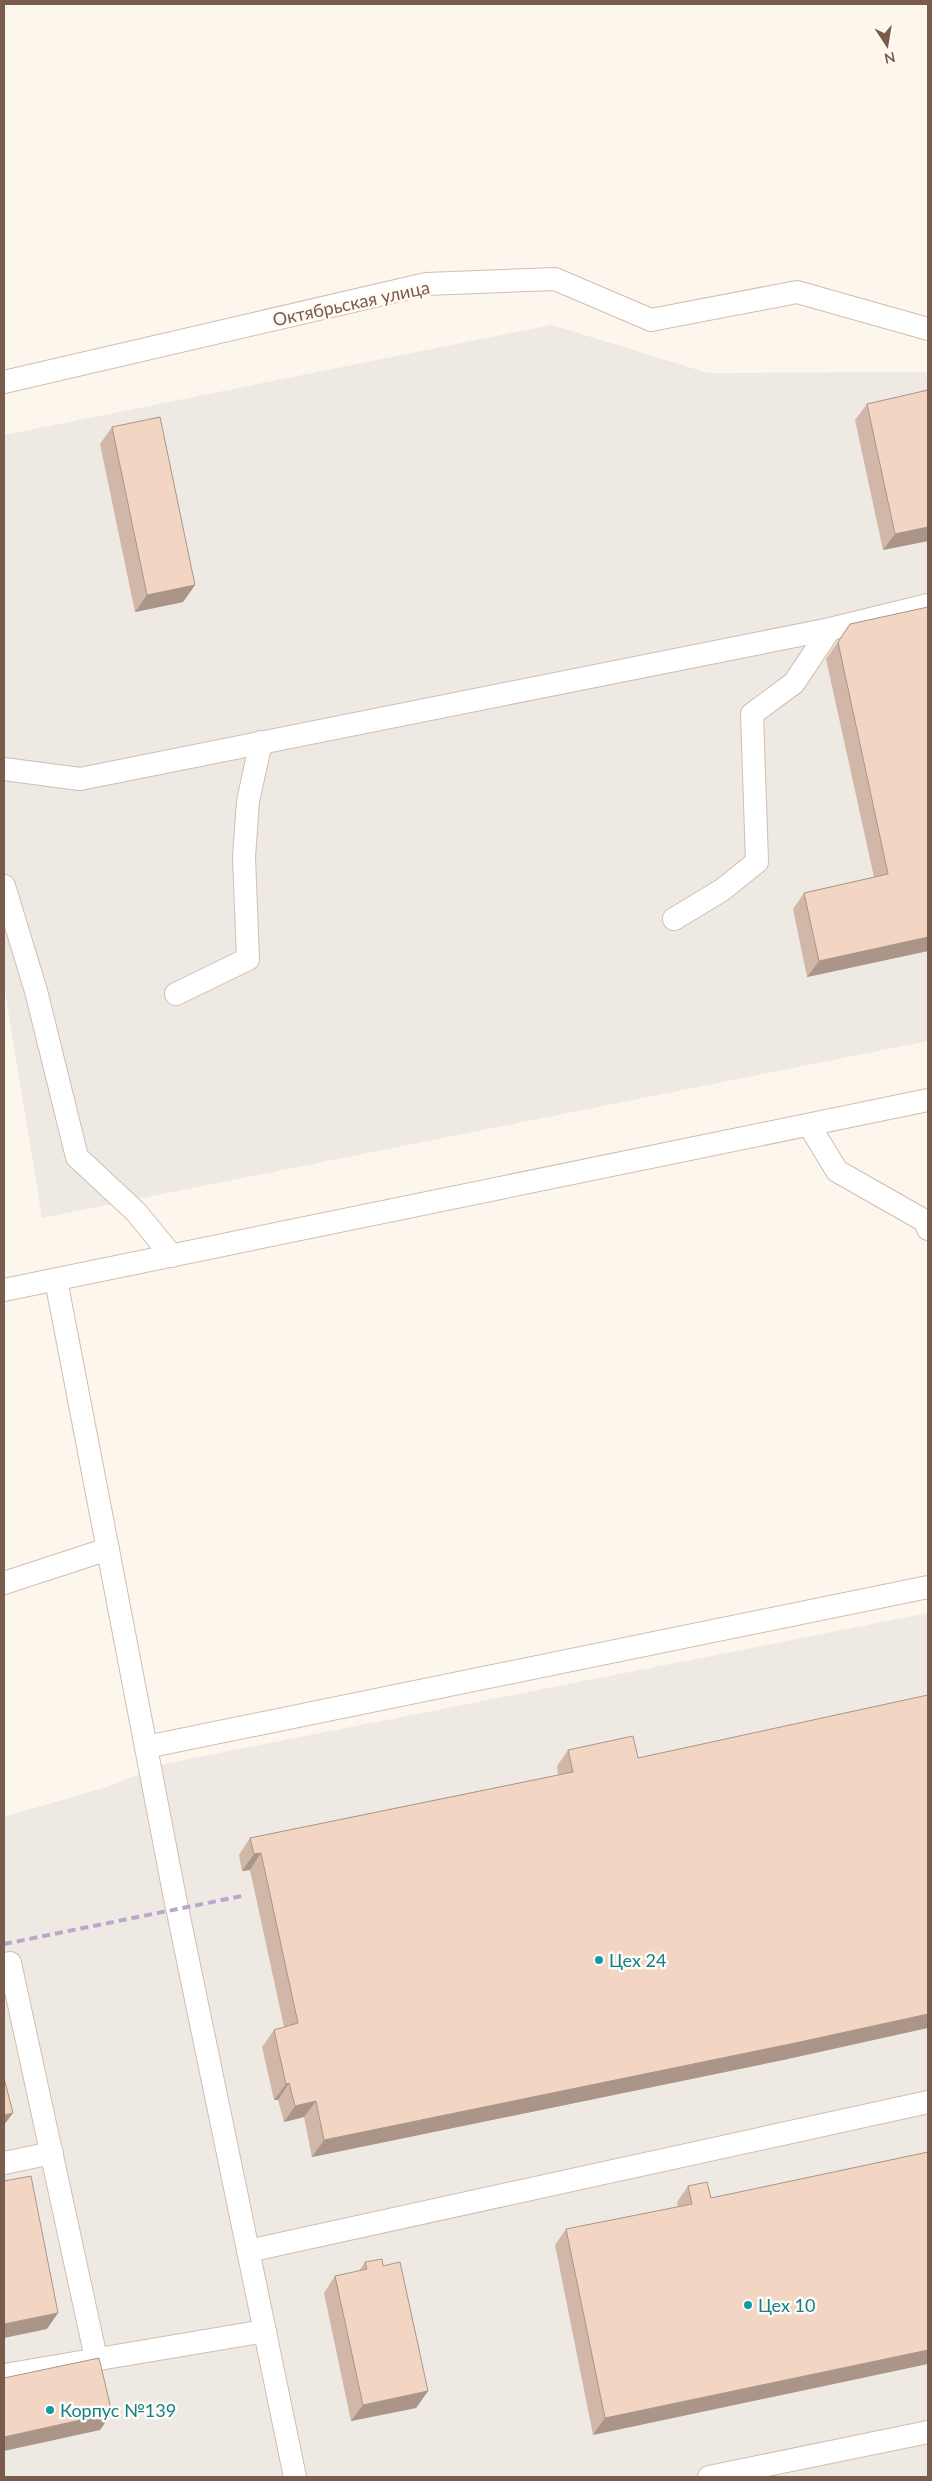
<svg xmlns="http://www.w3.org/2000/svg" width="932" height="2481" viewBox="0 0 932 2481" font-family="Lato,sans-serif">
	<style>
		.industrial { fill: #efe9e4 }
		.lines { fill: none; stroke-linecap: round; stroke-linejoin: round }
		.minor-casing { stroke: #d1beb0; stroke-width: 24 }
		.minor { stroke: #fff; stroke-width: 22 }
		.rail { stroke: #b9a8c9; stroke-width: 4; stroke-dasharray: 8 5; stroke-linecap: butt }
		.wall { fill: #d1b7a8 }
		.shaded-wall { fill: #aa9588 }
		.building { fill: #f3d5c3; stroke: #aa9588 }
		.culture-dot { fill: #0f9aa8; stroke: #fffaf3; stroke-width: 2 }
		.labels { text-anchor: middle; dominant-baseline: central; stroke-width: 5; stroke-linejoin: round; paint-order: stroke }
		.street-label { font-size: 18px; fill: #7a5c4d; stroke: #fffaf3 }
		.culture-label { font-size: 18px; fill: #0d838f; stroke: #fffaf3; text-anchor: start }
	</style>
	<rect width="100%" height="100%" fill="#fdf6ec"/>
	<g class="industrial">
		<polygon points="552,325 708,373 928,372 928,1041 42,1218 4,985 4,435"/>
		<polygon points="928,1613 928,2477 4,2477 4,1817 110,1786 164,1764"/>
	</g>
	<g class="lines">
		<g class="minor-casing">
			<g id="minor">
				<polyline points="4,382 426,284 555,279 651,320 797,292 928,329"/>
				<polyline points="4,769 80,779 830,629 928,605"/>
				<polyline points="4,886 36,991 77,1157 136,1212 172,1256"/>
				<polyline points="674,919 722,890 757,862 752,714 794,683 830,629"/>
				<polyline points="176,994 248,959 244,857 248,801 261,742"/>
				<polyline points="809,1125 837,1171 925,1221 928,1229"/>
				<polyline points="56,1280 174,1893 295,2477"/>
				<polyline points="4,1290 928,1100"/>
				<polyline points="4,1583 108,1549"/>
				<polyline points="146,1747 928,1587"/>
				<polyline points="4,1965 10,1963 96,2358"/>
				<polyline points="4,2163 52,2153"/>
				<polyline points="248,2251 928,2102"/>
				<polyline points="4,2375 265,2331"/>
				<polyline points="709,2477 928,2432"/>
			</g>
		</g>
		<use href="#minor" class="minor"/>
		<polyline class="rail" points="4,1944 242,1896"/>
	</g>
	<g class="wall">
		<polygon points="928,390 928,541 883,550 855,420 867,404"/>
		<polygon points="112,427 195,585 183,602 135,612 100,444"/>
		<polygon points="850,624 928,951 807,977 793,909 804,893 874,877 826,659"/>
		<polygon points="568,1750 638,1758 788,2059 312,2157 304,2117 284,2122 278,2100 274,2100 262,2047 274,2030 284,2027 250,1870 242,1871 239,1855 250,1838 558,1775 557,1766"/>
		<polygon points="928,2152 593,2435 555,2245 566,2229 678,2207 677,2202 688,2186 711,2198"/>
		<polygon points="365,2262 383,2266 428,2391 416,2408 351,2421 324,2293 335,2276 359,2271"/>
	</g>
	<g class="shaded-wall">
		<polygon points="928,527 928,541 883,550 895,534"/>
		<polygon points="195,585 183,602 135,612 147,595"/>
		<polygon points="928,937 928,951 807,977 819,961"/>
		<polygon points="261,1853 250,1870 242,1871 254,1854"/>
		<polygon points="928,2014 928,2028 788,2059 312,2157 324,2140"/>
		<polygon points="289,2083 278,2100 274,2100 286,2084"/>
		<polygon points="316,2101 304,2117 284,2122 295,2106"/>
		<polygon points="13,2113 4,2125 4,2115"/>
		<polygon points="58,2313 47,2329 4,2338 4,2324"/>
		<polygon points="928,2350 928,2364 593,2435 605,2418"/>
		<polygon points="428,2391 416,2408 351,2421 363,2405"/>
		<polygon points="112,2413 100,2430 4,2451 4,2437"/>
	</g>
	<g class="building">
		<polygon points="928,390 928,527 895,534 867,404"/>
		<polygon points="160,417 195,585 147,595 112,427"/>
		<polygon points="928,607 928,937 819,961 804,893 888,874 838,642 850,624"/>
		<polygon points="928,1695 928,2014 800,2042 324,2140 316,2101 295,2106 289,2083 286,2084 274,2030 298,2023 261,1853 254,1854 250,1838 573,1772 568,1750 633,1736 638,1758"/>
		<polygon points="4,2078 13,2113 4,2115"/>
		<polygon points="928,2152 928,2350 605,2418 566,2229 692,2204 688,2186 707,2182 711,2198"/>
		<polygon points="31,2176 58,2313 4,2324 4,2181"/>
		<polygon points="382,2259 383,2266 400,2262 428,2391 363,2405 335,2276 367,2269 365,2262"/>
		<polygon points="99,2358 112,2413 4,2437 4,2378"/>
	</g>
	<g class="culture-dot">
		<circle cx="599" cy="1960" r="5"/>
		<circle cx="748" cy="2305" r="5"/>
		<circle cx="50" cy="2410" r="5"/>
	</g>
	<g class="labels">
		<g class="street-label">
			<text transform="translate(351 303) rotate(-12)">Октябрьская улица</text>
		</g>
		<g class="culture-label">
			<text x="609" y="1960">Цех 24</text>
			<text x="758" y="2305">Цех 10</text>
			<text x="60" y="2410">Корпус №139</text>
		</g>
	</g>
	<rect width="932" height="2481" fill="none" stroke="#7a5c4d" stroke-width="10"/>
	<g transform="translate(887 45) rotate(168)" stroke="#fffaf3" stroke-width="4" paint-order="stroke">
	<path d="M0-4L9 19L0 12L-9 19Z" fill="#7a5c4d"/>
	<text y="-8" font-size="14" font-weight="bold" text-anchor="middle" fill="#7a5c4d">N</text>
	</g>
</svg>
